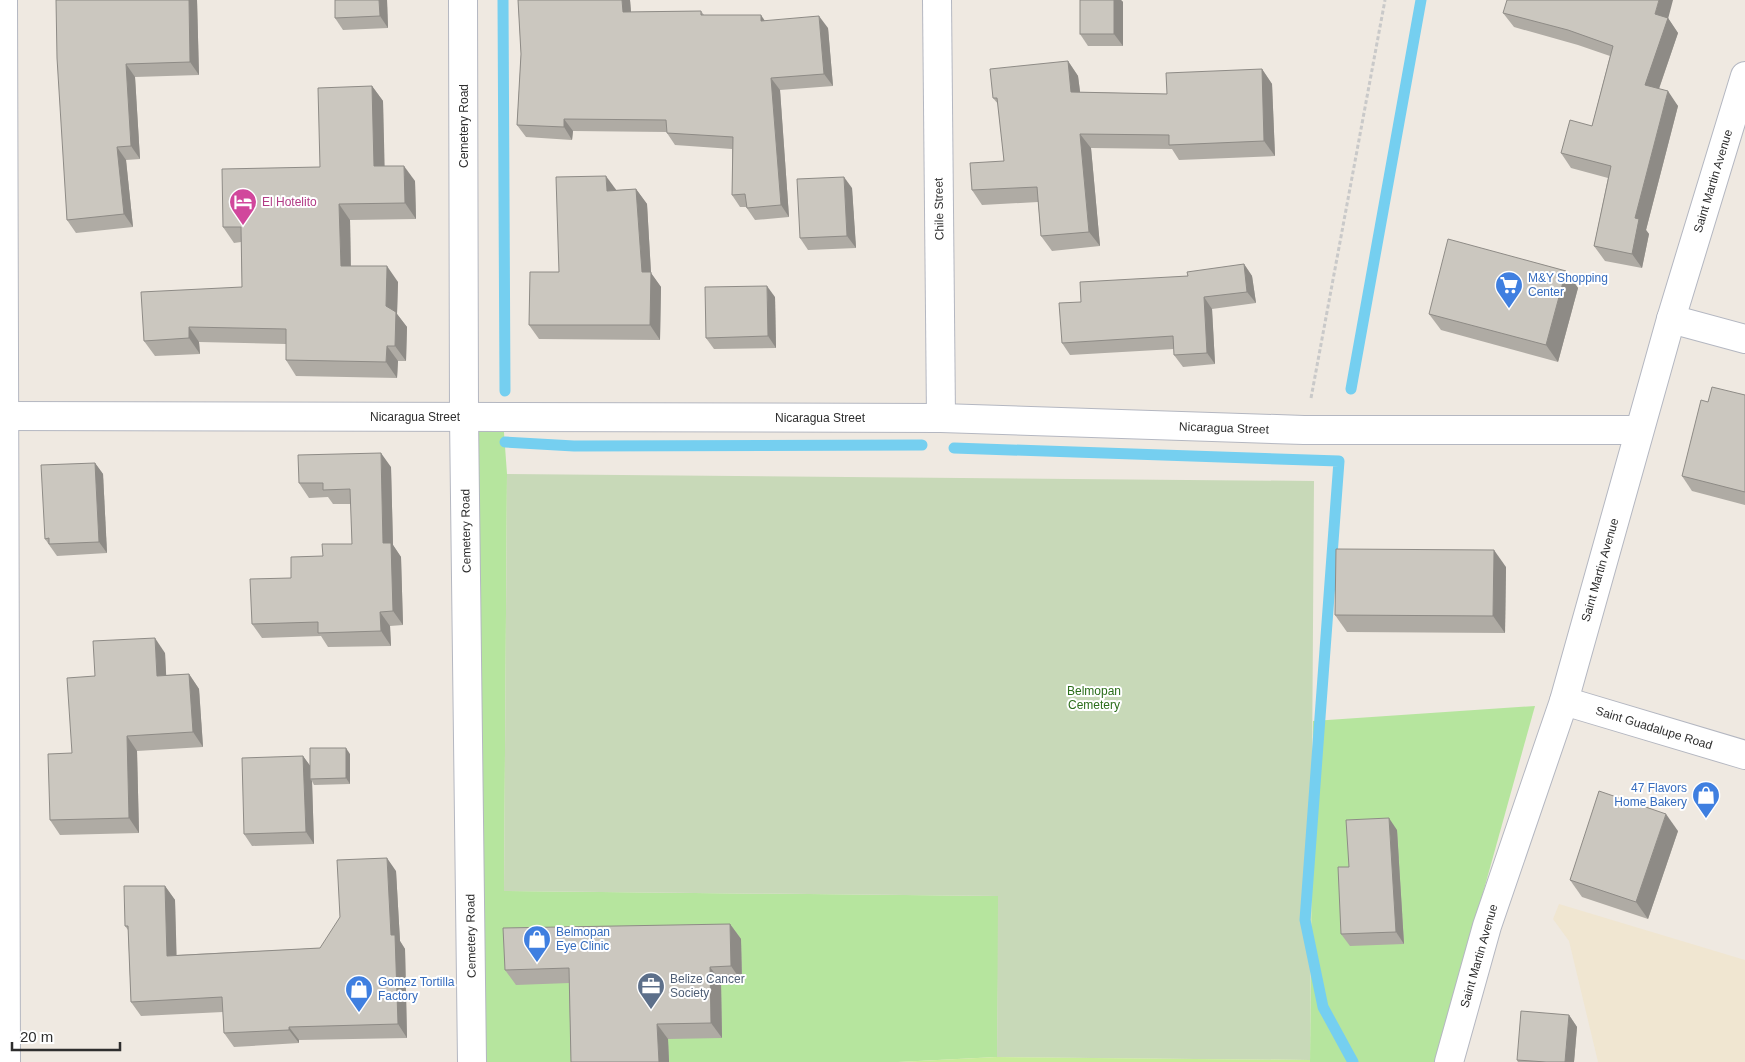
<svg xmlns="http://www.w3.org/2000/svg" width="1745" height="1062" viewBox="0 0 1745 1062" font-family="Arial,sans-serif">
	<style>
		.education { fill: #f0e6d1 }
		.green { fill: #b6e59e }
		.cemetery { fill: #c8d9b8 }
		.pitch { fill: #c9ec9a }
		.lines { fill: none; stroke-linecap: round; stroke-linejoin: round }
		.stream { stroke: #75cff0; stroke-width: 11 }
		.minor-casing { stroke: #b4b7c1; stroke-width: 30 }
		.tertiary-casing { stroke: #b4b7c1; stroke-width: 30 }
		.path { stroke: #c9c9c9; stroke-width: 3; stroke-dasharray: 4 2.5; stroke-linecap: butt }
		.minor { stroke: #fff; stroke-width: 28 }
		.tertiary { stroke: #fff; stroke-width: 28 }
		.wall { fill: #afaba4 }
		.shaded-wall { fill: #8e8b86 }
		.building { fill: #cbc7bf; stroke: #8e8b86 }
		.labels { text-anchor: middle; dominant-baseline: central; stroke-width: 4; stroke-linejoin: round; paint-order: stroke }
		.street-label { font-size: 12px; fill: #2e2e2e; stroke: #fff }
		.hotel-label { font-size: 12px; fill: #b23c85; stroke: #fff; text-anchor: start }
		.shop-label { font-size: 12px; fill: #366cbe; stroke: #fff; text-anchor: start }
		.park-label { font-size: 12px; fill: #2c6e1b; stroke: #fff }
		.service-label { font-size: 12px; fill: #4e5e75; stroke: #fff; text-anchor: start }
	</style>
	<rect width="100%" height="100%" fill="#efe9e1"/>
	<polygon class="education" points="1559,904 1745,960 1745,1062 1598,1062 1569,941 1553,919"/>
	<g class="green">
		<polygon points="503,419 507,474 504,891 999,896 997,1057 898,1062 461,1062 469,423"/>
		<polygon points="1535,706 1436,1062 1310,1062 1313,721"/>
	</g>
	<polygon class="cemetery" points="507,474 1314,481 1310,1060 997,1057 998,896 504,891"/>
	<polygon class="pitch" points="997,1057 1310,1060 1310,1062 898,1062"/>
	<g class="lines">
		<g class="stream">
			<polyline points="503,0 505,391"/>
			<polyline points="1351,389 1421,0"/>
			<polyline points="505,442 574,446 922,445"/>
			<polyline points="954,448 1339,461 1305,920 1323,1007 1353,1062"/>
		</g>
		<g class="minor-casing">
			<g id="minor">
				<polyline points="3,0 6,1062"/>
				<polyline points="937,0 941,418"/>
				<polyline points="1671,319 1745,339"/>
				<polyline points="0,416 941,418 1304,430 1639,430"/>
				<polyline points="1564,701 1745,755"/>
			</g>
		</g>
		<g class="tertiary-casing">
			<g id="tertiary">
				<polyline points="463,0 464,417 472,1062"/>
				<polyline points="1449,1062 1487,926 1564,701 1671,319 1745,76"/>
			</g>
		</g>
		<polyline class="path" points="1311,398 1385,0"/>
		<use href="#minor" class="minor"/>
		<use href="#tertiary" class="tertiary"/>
	</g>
	<g class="wall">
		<polygon points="56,0 197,0 199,75 135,77 140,159 126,160 133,227 76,233 67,220"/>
		<polygon points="335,0 387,0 388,28 343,30 335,18"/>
		<polygon points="518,0 630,0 631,12 701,11 704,15 765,21 828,28 833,86 780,90 789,217 755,220 746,207 740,207 732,195 732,149 675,145 667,133 667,132 573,131 572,140 526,137 517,125 521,54"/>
		<polygon points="1080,0 1121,0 1123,2 1123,46 1088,46 1080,34"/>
		<polygon points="1503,13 1668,18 1678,33 1659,89 1678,106 1646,230 1649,234 1642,268 1605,261 1594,246 1608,178 1571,168 1561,153 1592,126 1610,56 1578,45 1514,27"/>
		<polygon points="1068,61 1078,76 1080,92 1167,94 1262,69 1272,84 1275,156 1179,160 1172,149 1091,148 1100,246 1052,251 1041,236 1038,202 982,205 972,190 1004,161 998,104 993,98"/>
		<polygon points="372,86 383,101 384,166 415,181 416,219 350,220 351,266 398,282 397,314 407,327 406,361 398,361 397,378 296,376 286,360 286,344 199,342 200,354 155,356 144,341 242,287 241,242 234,243 223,227 320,167"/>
		<polygon points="852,188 856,248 808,250 800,238"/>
		<polygon points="636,189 647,204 651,273 661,287 660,340 539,339 529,325 559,272 616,190"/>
		<polygon points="1244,264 1252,276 1256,303 1212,309 1215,364 1183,367 1174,355 1174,349 1070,355 1062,343 1081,302 1188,276"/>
		<polygon points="1566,271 1578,288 1558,362 1441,330 1429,314"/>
		<polygon points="775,297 776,348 714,349 706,338"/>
		<polygon points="1745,395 1745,505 1692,491 1682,476 1708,402"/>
		<polygon points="95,463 103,474 107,553 57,556 45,539"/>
		<polygon points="391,467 393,545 401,557 403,625 390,626 391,646 328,647 321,636 262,638 252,624 291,578 352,544 351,504 333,504 328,497 309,498 299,483"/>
		<polygon points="1506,567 1505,633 1347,632 1335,615"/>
		<polygon points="165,653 166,675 189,674 199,689 203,747 137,751 139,833 60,835 50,820 72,753 95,676"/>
		<polygon points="350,754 350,784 314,785 312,781 314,844 252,846 244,834 303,756 310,766"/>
		<polygon points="1397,830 1404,944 1350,946 1341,934"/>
		<polygon points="1678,831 1648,919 1582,897 1570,880"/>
		<polygon points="396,871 400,941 405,949 407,1038 299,1040 299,1043 234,1047 224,1033 223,1012 141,1016 131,1002 128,930 125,926 165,886 175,900 176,955 320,948"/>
		<polygon points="730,924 741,939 742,982 721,982 722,1038 668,1039 669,1062 571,1062 569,983 516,985 505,970"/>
		<polygon points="1569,1015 1577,1027 1574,1062 1518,1062 1517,1060"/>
	</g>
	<g class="shaded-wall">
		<polygon points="189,0 197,0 199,75 190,62"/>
		<polygon points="379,0 387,0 388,28 380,16"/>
		<polygon points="622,0 630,0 632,24 623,12"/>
		<polygon points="1114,0 1121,0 1123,2 1123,46 1114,34"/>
		<polygon points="1659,0 1673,0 1668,19 1668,18 1678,33 1655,100 1645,85 1655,14"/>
		<polygon points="761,15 769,27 761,21"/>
		<polygon points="819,16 828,28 833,86 824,74"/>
		<polygon points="1068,61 1078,76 1082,107 1071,92"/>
		<polygon points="126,64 135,77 140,159 131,146"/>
		<polygon points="1262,69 1272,84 1275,156 1264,141"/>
		<polygon points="771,78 780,90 789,217 781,205"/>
		<polygon points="372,86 383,101 385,181 374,166"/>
		<polygon points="1668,91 1678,106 1646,230 1649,234 1642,268 1632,254 1635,218"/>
		<polygon points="564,119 573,131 572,140 564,127"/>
		<polygon points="1080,134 1091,148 1100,246 1089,232"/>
		<polygon points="117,147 126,160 133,227 124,214"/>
		<polygon points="404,166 415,181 416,219 405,203"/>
		<polygon points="606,176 617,191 607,191"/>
		<polygon points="844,177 852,188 856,248 847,236"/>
		<polygon points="636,189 647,204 651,273 661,287 660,340 650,325 642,272"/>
		<polygon points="339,204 350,220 351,281 341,266"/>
		<polygon points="1244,264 1252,276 1256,303 1247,292"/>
		<polygon points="387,266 398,282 397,314 407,327 406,361 395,346 386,306"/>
		<polygon points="1566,271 1578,288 1558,362 1546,345"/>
		<polygon points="767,286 775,297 776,348 768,336"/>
		<polygon points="1204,297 1212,309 1215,364 1207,353"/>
		<polygon points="189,327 199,342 200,354 189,338"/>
		<polygon points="387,346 398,361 397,378 386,362"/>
		<polygon points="381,453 391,467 393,545 401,557 403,625 393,611 383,543"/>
		<polygon points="95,463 103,474 107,553 99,542"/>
		<polygon points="1494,550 1506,567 1505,633 1493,616"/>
		<polygon points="380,612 390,626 391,646 381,631"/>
		<polygon points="155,638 165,653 167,691 157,676"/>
		<polygon points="189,674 199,689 203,747 193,732"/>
		<polygon points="127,736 137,751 139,833 129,818"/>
		<polygon points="346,748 350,754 350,784 346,778"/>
		<polygon points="303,756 311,767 310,779 312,781 314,844 306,832"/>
		<polygon points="1666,814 1678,831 1648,919 1636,902"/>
		<polygon points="1389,818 1397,830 1404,944 1396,932"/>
		<polygon points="387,858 396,871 400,941 405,949 407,1038 398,1024 391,935"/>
		<polygon points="165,886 175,900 177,969 167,956"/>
		<polygon points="730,924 741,939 742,982 731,966"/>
		<polygon points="710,967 721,982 722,1038 711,1023"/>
		<polygon points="1569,1015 1577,1027 1574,1062 1565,1062"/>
		<polygon points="657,1024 668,1039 669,1062 659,1062"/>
		<polygon points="289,1027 299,1040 299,1043 289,1030"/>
	</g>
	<g class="building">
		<polygon points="56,0 189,0 190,62 126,64 131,146 117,147 124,214 67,220 57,58"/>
		<polygon points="335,0 379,0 380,16 335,18"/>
		<polygon points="518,0 622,0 623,12 701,11 701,15 761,15 761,21 819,16 824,74 771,78 781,205 747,208 745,194 732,195 733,137 667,133 666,120 564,119 564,127 517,125 521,54"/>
		<rect x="1080" y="0" width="34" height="34"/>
		<polygon points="1507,0 1659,0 1655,14 1668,18 1645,85 1668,91 1635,218 1639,219 1632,254 1594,246 1611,166 1561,153 1570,120 1592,126 1613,46 1568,30 1503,13"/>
		<polygon points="1068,61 1071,92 1167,94 1166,73 1262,69 1264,141 1169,145 1169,135 1080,134 1089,232 1041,236 1037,187 972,190 970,163 1004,161 997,98 993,98 990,69"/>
		<polygon points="372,86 374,166 404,166 405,203 339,204 341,266 387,266 386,306 396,312 395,346 387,346 386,362 286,360 286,329 189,327 189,338 144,341 141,292 242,287 241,227 223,227 222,169 320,167 318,88"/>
		<polygon points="606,176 607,191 636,189 642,272 651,272 650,325 529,325 530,272 559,272 556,177"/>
		<polygon points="844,177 847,236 800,238 797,179"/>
		<polygon points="1448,239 1566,271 1546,345 1429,314"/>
		<polygon points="1244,264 1247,292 1204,297 1207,353 1174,355 1173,336 1062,343 1059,303 1081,302 1080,282 1188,276 1187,272"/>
		<polygon points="767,286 768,336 706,338 705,287"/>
		<polygon points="1712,387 1745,395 1745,492 1682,476 1701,400 1708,402"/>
		<polygon points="381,453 383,543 391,543 393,611 380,612 381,631 318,633 318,622 252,624 250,579 291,578 291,557 323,556 322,544 352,544 350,489 323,490 323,483 299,483 298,455"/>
		<polygon points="95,463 99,542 49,544 49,538 45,539 41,465"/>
		<polygon points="1336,549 1494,550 1493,616 1335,615"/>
		<polygon points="155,638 157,676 189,674 193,732 127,736 129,818 50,820 48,754 72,753 67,678 95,676 93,641"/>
		<polygon points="310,748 346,748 346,778 310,779"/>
		<polygon points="303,756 306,832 244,834 242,758"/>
		<polygon points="1599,791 1666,814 1636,902 1570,880"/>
		<polygon points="1389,818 1396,932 1341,934 1338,867 1349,867 1346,820"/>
		<polygon points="387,858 391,935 395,935 398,1024 289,1027 289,1030 224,1033 222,997 131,1002 128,926 125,926 124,886 165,886 167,956 320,948 340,917 337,860"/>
		<polygon points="730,924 731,966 710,967 711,1023 657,1024 659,1062 571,1062 569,968 505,970 503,928"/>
		<polygon points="1521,1011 1569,1015 1565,1062 1546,1062 1517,1060"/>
	</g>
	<defs>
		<g id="hotel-pin" transform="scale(1.4375)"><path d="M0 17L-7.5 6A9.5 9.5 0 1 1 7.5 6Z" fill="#d1479c" stroke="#fff"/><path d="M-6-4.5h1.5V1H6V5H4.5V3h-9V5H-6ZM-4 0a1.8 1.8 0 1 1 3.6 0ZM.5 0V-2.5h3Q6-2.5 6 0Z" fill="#fff"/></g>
		<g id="supermarket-pin" transform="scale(1.4375)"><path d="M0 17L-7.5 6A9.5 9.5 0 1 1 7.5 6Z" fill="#3f7fe0" stroke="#fff"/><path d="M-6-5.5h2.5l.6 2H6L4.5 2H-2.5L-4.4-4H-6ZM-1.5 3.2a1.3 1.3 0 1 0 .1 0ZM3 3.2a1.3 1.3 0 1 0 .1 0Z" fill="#fff"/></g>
		<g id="shop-pin" transform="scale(1.4375)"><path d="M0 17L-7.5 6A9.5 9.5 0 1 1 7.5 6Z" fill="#3f7fe0" stroke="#fff"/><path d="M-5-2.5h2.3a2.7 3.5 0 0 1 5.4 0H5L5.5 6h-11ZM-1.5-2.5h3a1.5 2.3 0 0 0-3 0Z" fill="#fff"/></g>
		<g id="office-pin" transform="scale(1.4375)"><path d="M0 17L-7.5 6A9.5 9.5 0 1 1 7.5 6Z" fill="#5c6f8a" stroke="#fff"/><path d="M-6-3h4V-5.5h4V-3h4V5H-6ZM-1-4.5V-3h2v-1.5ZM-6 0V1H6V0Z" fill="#fff"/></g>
	</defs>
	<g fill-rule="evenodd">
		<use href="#hotel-pin" x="243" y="202"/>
		<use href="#supermarket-pin" x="1509" y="285"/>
		<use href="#shop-pin" x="1706" y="795"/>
		<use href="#shop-pin" x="537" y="939"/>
		<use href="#office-pin" x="651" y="986"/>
		<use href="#shop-pin" x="359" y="989"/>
	</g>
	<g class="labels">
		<g class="street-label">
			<text transform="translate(464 126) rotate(-90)">Cemetery Road</text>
			<text transform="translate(1713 181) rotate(-73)">Saint Martin Avenue</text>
			<text transform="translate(939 209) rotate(-91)">Chile Street</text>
			<text x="415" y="417">Nicaragua Street</text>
			<text x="820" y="418">Nicaragua Street</text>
			<text transform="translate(1224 428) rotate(2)">Nicaragua Street</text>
			<text transform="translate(466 531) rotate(-91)">Cemetery Road</text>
			<text transform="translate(1600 570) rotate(-74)">Saint Martin Avenue</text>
			<text transform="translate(1654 728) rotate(17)">Saint Guadalupe Road</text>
			<text transform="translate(471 936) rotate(-91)">Cemetery Road</text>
			<text transform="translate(1479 956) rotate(-74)">Saint Martin Avenue</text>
		</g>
		<g class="hotel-label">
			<text x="262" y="202">El Hotelito</text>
		</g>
		<g class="shop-label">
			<text x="1528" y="278">M&amp;Y Shopping<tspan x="1528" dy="14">Center</tspan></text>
			<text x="1687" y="788" text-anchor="end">47 Flavors<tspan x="1687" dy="14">Home Bakery</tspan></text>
			<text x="556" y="932">Belmopan<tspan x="556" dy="14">Eye Clinic</tspan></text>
			<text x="378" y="982">Gomez Tortilla<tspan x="378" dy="14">Factory</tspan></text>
		</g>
		<g class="park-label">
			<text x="1094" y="691">Belmopan<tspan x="1094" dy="14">Cemetery</tspan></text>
		</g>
		<g class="service-label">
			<text x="670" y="979">Belize Cancer<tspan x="670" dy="14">Society</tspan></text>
		</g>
	</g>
	<path d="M12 1042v8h108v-8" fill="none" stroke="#2e2e2e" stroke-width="2.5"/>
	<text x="20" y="1042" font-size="15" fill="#2e2e2e" stroke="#ffffff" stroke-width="4" paint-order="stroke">20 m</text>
</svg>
